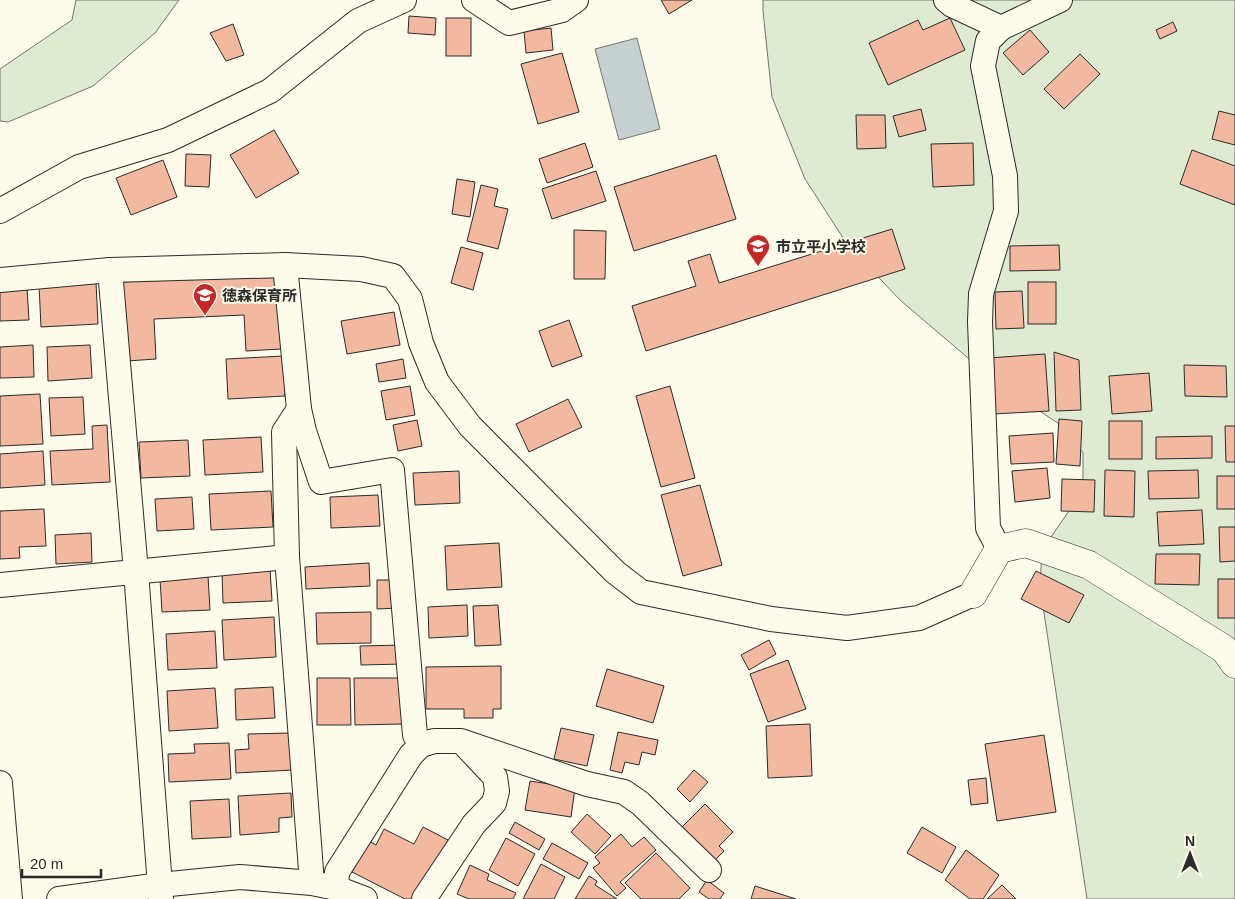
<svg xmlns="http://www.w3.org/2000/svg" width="1235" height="899" viewBox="0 0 1235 899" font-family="Arial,'Noto Sans JP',sans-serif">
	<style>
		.green { fill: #deebd1; stroke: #74746e }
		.water { fill: #c7d0d0; stroke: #74746e }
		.building { fill: #f2b8a0; stroke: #2b2b2b }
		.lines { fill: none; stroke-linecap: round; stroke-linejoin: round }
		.minor-casing { stroke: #2b2b2b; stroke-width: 26 }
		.tertiary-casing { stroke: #2b2b2b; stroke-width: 29 }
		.minor { stroke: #fdfbea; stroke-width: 24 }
		.tertiary { stroke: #fdfbea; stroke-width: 28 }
		.labels { text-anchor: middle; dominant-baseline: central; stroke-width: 4; stroke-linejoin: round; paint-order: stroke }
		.poi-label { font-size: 15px; font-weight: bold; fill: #2b2b2b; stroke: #fdfbea; text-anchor: start }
	</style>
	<rect width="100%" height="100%" fill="#fdfbea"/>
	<g class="green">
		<polygon points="76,0 179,0 155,33 93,86 8,122 0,121 0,69 72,20"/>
		<polygon points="763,0 1235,0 1235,899 1087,899 1040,586 1042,550 1069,511 1083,478 1083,453 1065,428 995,381 900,300 847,244 805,179 772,97 763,11"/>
	</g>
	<polygon class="water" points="637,38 660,129 619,140 595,49"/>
	<g class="building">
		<polygon points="661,0 692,0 669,14"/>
		<polygon points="409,16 436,18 435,35 408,33"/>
		<rect x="446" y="18" width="25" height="38"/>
		<polygon points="950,18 965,50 888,85 869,43 918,20 923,30"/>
		<polygon points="1173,22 1177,31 1160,39 1156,30"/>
		<polygon points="233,24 244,55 226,61 210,33"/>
		<polygon points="551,28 553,50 526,53 524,31"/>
		<polygon points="1030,30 1049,52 1023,75 1003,53"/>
		<polygon points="562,53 579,112 538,124 521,64"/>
		<polygon points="1080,54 1100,74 1064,109 1044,89"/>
		<polygon points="921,109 926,130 899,137 893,116"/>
		<polygon points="1219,111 1235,115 1235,145 1212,139"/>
		<polygon points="856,115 885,115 886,148 857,149"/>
		<polygon points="274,130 299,173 256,198 230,155"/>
		<polygon points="585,143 593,167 547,183 539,159"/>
		<polygon points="973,143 974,185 933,187 931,144"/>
		<polygon points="1192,150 1235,166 1235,205 1180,184"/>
		<polygon points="186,154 211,155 209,187 185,186"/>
		<polygon points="716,155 736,219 634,251 614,187"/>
		<polygon points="163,160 177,197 131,215 116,178"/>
		<polygon points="596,171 606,201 552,219 542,189"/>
		<polygon points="457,179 475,182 470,217 452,214"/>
		<polygon points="481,185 498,189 494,206 508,209 498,249 467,241"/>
		<polygon points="892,229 905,269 646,351 632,306 696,286 688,261 710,254 719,283"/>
		<polygon points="574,230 606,231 605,279 574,279"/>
		<polygon points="1059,245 1060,270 1010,271 1010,246"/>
		<polygon points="461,247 483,253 473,290 451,283"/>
		<polygon points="278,274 281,349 246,351 244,315 154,319 156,359 127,361 123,282"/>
		<polygon points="96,282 98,324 41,327 39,285"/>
		<rect x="1028" y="282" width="28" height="42"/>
		<polygon points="27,288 29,320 0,321 0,289"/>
		<polygon points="1022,291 1024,328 996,329 995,292"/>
		<polygon points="394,312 400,345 347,354 341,321"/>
		<polygon points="569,320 582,356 552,367 539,331"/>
		<polygon points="33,345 34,377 0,378 0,347"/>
		<polygon points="90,345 92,378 48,381 47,347"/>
		<polygon points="1054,352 1079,360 1081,410 1056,411"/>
		<polygon points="1045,354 1049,411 993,414 989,358"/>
		<polygon points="284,356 285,396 228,399 226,359"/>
		<polygon points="403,359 406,378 379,382 376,364"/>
		<polygon points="1184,365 1226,366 1227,397 1185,396"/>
		<polygon points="1149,373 1152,411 1112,414 1109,376"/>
		<polygon points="410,386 415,415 386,420 381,391"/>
		<polygon points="670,386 695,478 661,487 636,396"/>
		<polygon points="40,394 43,444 0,446 0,396"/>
		<polygon points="83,397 85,434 51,436 49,398"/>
		<polygon points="568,399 582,427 529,452 516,424"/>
		<polygon points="1059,419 1082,421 1080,466 1056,464"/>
		<polygon points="417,420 422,446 398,451 393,425"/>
		<rect x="1109" y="421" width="33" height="38"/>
		<polygon points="107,425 110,482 52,485 50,451 93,449 92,426"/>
		<polygon points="1225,426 1235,426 1235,462 1226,462"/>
		<polygon points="1053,433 1054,462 1011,464 1009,436"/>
		<polygon points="1212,436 1212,458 1156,459 1156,437"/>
		<polygon points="261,437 263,472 205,475 203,440"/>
		<polygon points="188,440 190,476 141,478 139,442"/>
		<polygon points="43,451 45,485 0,488 0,454"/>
		<polygon points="1047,468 1050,498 1015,502 1012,471"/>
		<polygon points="1105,470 1135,471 1134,517 1104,516"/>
		<polygon points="1198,470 1199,498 1149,499 1148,471"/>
		<polygon points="459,471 460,503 415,505 413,473"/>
		<rect x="1217" y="476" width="18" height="33"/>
		<polygon points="1062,479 1095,480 1094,512 1061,511"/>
		<polygon points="700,485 722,565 683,576 661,495"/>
		<polygon points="271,491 273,527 211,530 209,494"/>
		<polygon points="378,495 380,526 331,528 330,497"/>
		<polygon points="192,497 194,529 157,531 155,499"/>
		<polygon points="44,509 46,546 19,547 20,558 0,559 0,511"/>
		<polygon points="1202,510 1204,544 1159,546 1157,512"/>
		<polygon points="1219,527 1235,527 1235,561 1220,562"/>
		<polygon points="91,533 92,562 56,564 55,535"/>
		<polygon points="499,543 502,587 447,590 445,546"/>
		<polygon points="1156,554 1200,554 1199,585 1155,584"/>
		<polygon points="369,563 370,586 306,589 305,567"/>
		<polygon points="270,569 272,601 223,603 222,572"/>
		<polygon points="1036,571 1084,595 1069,623 1021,599"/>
		<polygon points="208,576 210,610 162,612 160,579"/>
		<rect x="1218" y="579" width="17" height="39"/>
		<polygon points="377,580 397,580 398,608 377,609"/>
		<polygon points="467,605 468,636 429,638 428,607"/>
		<polygon points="498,605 501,645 475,646 473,606"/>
		<polygon points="371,612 371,643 317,644 316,613"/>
		<polygon points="274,617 276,657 224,660 222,620"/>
		<polygon points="215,631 217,668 168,670 166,634"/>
		<polygon points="769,640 776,654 749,670 741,655"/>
		<polygon points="404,645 404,664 361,665 360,646"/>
		<polygon points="788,660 806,709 768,722 750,674"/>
		<polygon points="501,666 501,709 493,709 493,718 464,718 464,709 426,709 426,667"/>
		<polygon points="607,669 664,686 653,723 596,706"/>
		<polygon points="317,678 350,678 351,725 317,725"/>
		<polygon points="354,678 401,678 402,724 355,725"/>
		<polygon points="273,687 275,718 236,720 235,689"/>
		<polygon points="215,688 218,728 169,731 167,691"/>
		<polygon points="810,724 812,776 768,778 766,726"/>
		<polygon points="561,728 594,735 587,766 554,759"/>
		<polygon points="618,732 658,740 655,755 642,752 639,765 625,762 622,773 610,770"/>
		<polygon points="291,733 293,770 236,773 235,750 249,749 248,734"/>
		<polygon points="1044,735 1056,812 997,821 985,744"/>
		<polygon points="229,743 231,779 169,782 168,754 195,753 194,744"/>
		<polygon points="694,770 708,782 690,802 677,789"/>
		<polygon points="986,778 988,803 971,805 968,780"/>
		<polygon points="530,781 575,788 571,817 525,810"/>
		<polygon points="291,793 292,817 279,818 279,832 240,835 238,796"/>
		<polygon points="229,799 231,837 192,839 190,801"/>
		<polygon points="705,804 733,832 719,846 724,851 711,864 678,831"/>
		<polygon points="587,814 611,836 595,854 571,832"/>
		<polygon points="515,822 545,839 539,850 509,833"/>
		<polygon points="423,827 448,840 418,899 405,899 352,872 369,841 376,845 384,829 414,844"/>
		<polygon points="922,827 956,847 942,873 907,853"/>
		<polygon points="621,834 632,847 644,837 656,850 620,882 626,888 617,896 593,868 600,863 595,857"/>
		<polygon points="506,838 535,854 518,886 489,870"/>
		<polygon points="552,843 588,863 579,879 543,859"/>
		<polygon points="966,850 999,875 983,899 970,899 945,880"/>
		<polygon points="656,853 690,888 679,899 641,899 625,883"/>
		<polygon points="541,864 565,877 554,899 523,899"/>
		<polygon points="470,865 489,874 487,880 516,893 513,899 469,899 457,894"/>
		<polygon points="589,876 597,881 595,885 617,899 575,899"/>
		<polygon points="707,880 724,893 720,899 709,899 699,892"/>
		<polygon points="1002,885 1016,899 987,899"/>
		<polygon points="755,886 796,899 751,899"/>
	</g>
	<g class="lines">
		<g class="minor-casing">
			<g id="minor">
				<polyline points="474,0 509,23 562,10 576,0"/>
				<polyline points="946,0 952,5 1001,28"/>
				<polyline points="0,211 79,167 168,140 270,91 358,21 404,0"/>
				<polyline points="285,265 299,409 304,431 321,482 392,470 415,735 421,745"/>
				<polyline points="110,270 136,572 161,899"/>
				<polyline points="0,280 110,270 285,265 361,269 393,276 410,299 421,343 437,382 470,426 615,572 641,592 771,619 847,628 919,618 973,594"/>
				<polyline points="299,409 284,432 287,557 312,883"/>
				<polyline points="999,549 988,528 980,322 981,294 1006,211 1005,176 983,66 988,41 1001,28 1060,0"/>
				<polyline points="0,585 287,557"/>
				<polyline points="0,783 10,899"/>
				<polyline points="336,888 337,872 411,755 421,745 434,741 461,741 587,784 624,792 640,803 709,870"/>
				<polyline points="59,899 160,885 240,877 312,883 336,888 365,899"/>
				<polyline points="424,899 474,824 494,803 497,791 495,777 464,744"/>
			</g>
		</g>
		<g class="tertiary-casing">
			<polyline id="tertiary" points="973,594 999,549 1026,543 1089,565 1224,649 1235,664"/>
		</g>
		<use href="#minor" class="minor"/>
		<use href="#tertiary" class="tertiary"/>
	</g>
	<defs>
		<g id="school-pin" transform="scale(1.25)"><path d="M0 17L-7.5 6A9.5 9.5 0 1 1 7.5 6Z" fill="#c62828" stroke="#fdfbea"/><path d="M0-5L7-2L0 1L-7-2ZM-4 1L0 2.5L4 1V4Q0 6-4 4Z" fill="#fff"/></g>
	</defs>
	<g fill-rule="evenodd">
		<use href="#school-pin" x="758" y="246"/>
		<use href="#school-pin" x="205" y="295"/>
	</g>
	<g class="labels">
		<g class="poi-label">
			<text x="776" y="246">市立平小学校</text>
			<text x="222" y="295">徳森保育所</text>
		</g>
	</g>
	<g transform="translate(1190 854)" stroke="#fdfbea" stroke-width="4" paint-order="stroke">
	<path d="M0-4L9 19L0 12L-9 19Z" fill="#2b2b2b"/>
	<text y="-8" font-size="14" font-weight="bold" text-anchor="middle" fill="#2b2b2b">N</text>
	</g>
	<path d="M22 869v8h79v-8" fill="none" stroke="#2b2b2b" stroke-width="2.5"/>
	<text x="30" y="869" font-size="15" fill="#2b2b2b" stroke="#fdfbea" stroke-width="4" paint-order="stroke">20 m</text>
</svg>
